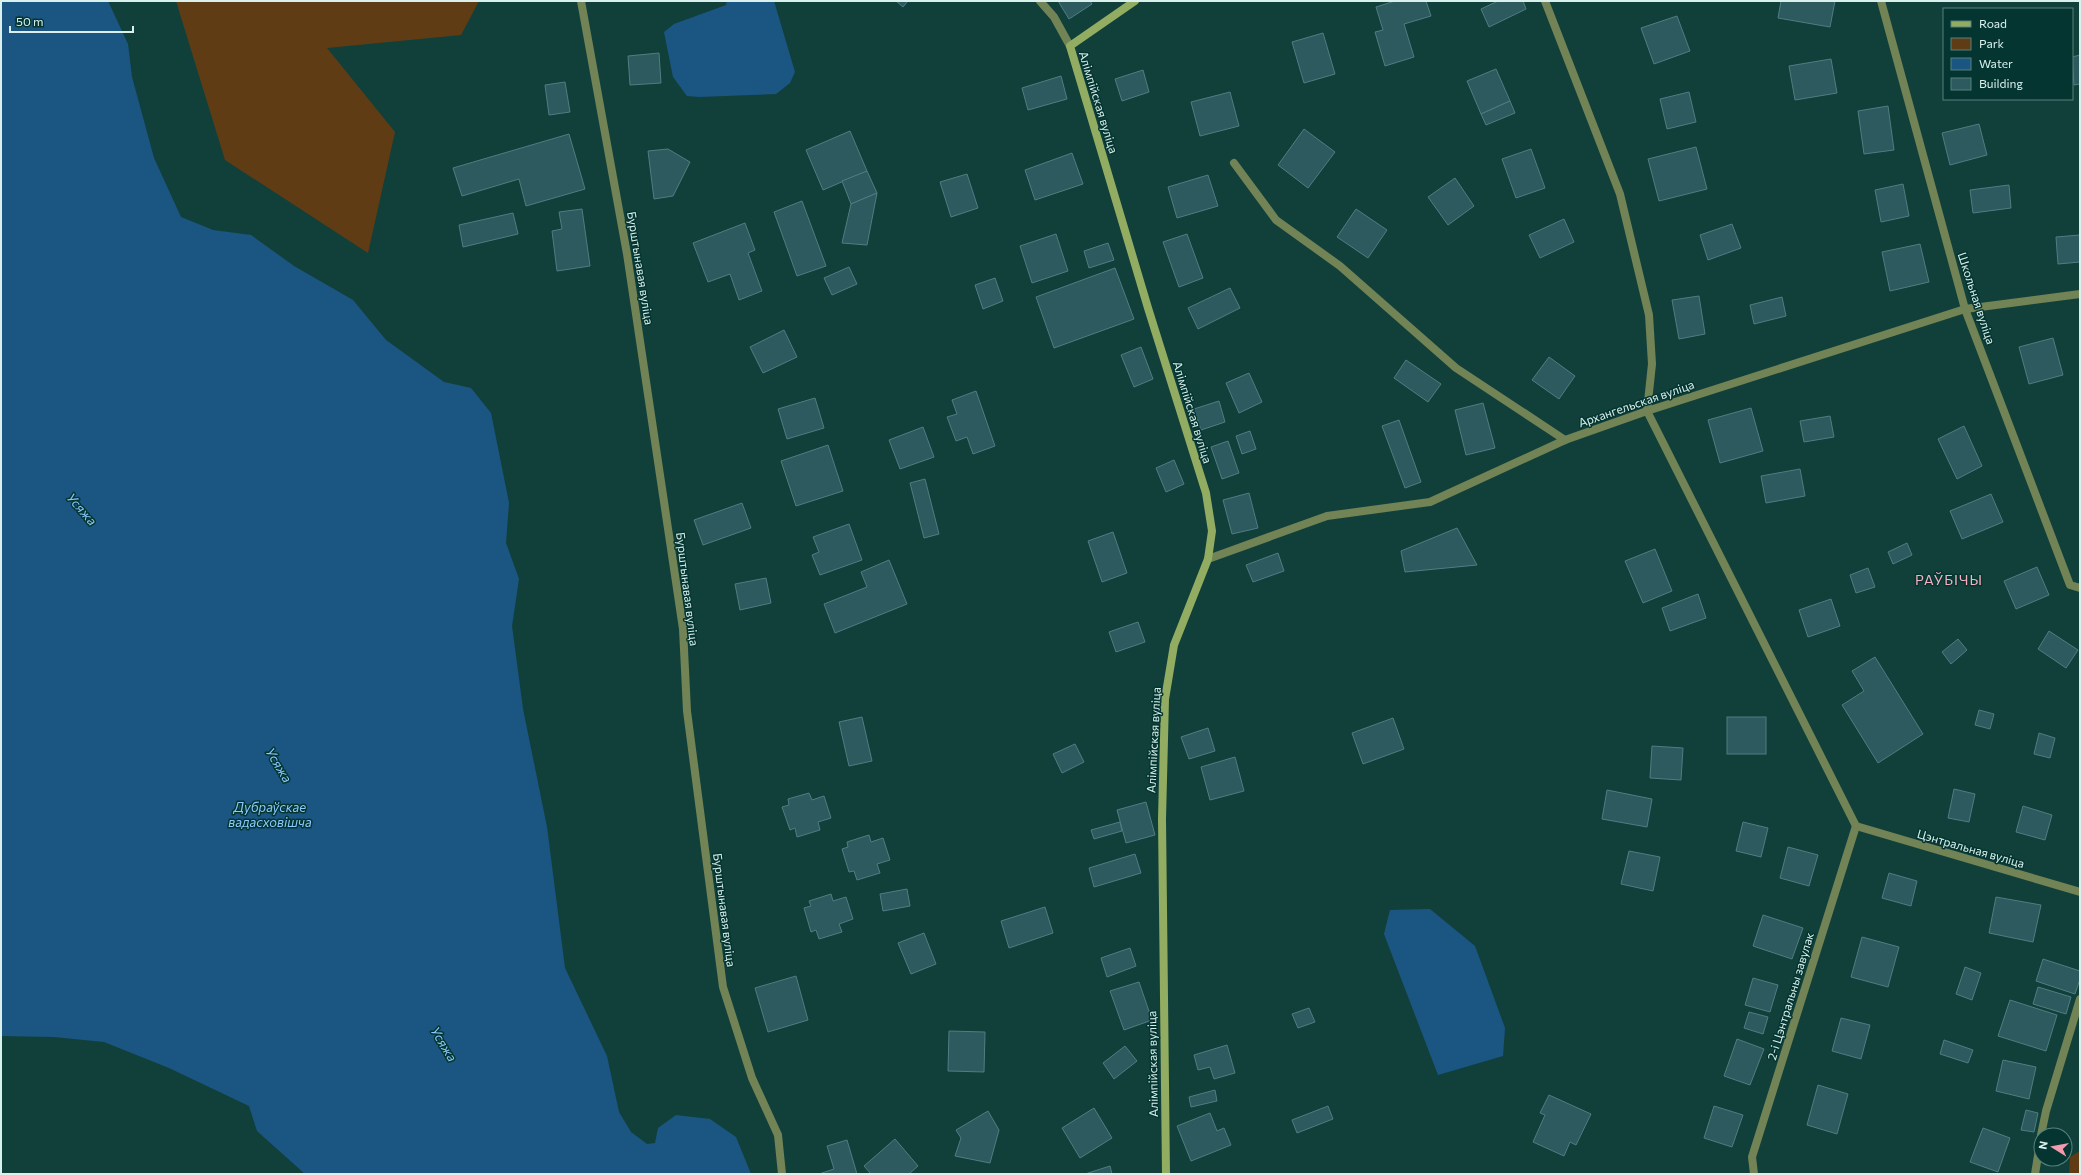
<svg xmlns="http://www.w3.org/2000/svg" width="2081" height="1175" viewBox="0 0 2081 1175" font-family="Commissioner,sans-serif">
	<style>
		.green { fill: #603c15 }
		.water { fill: #1b5682 }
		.building { fill: #2c5a5e; stroke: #4f7d82 }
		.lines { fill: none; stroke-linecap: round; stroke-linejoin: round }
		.street { stroke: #728355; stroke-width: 8 }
		.secondary { stroke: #92ac62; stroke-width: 8 }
		.labels { text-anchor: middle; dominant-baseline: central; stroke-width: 3; stroke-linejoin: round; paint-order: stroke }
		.street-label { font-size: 12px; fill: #d9f0ec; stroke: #043531 }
		.water-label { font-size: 13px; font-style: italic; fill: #8bc9fe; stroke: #043531 }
		.quarter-label { font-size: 14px; letter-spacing: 1px; fill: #f5b2c0; stroke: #043531 }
	</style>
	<rect width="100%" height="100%" fill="#11403b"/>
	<g class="green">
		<polygon points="176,1 479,1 461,35 327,48 395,132 368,253 225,160"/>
		<polygon points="2080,1151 2080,1174 2069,1174 2070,1157"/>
	</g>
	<g class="water">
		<polygon points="1,1 108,1 128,44 132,77 154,158 181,217 213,230 251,235 294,266 353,300 386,340 444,382 471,388 491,413 509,503 506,543 519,579 512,626 523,709 547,827 565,968 607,1056 619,1112 631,1132 647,1144 655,1143 658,1128 676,1115 710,1119 736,1137 751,1174 305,1174 257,1131 249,1106 169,1068 104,1042 54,1037 1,1036"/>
		<polygon points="727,1 774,1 795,72 790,83 776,94 699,97 687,96 673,77 664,32 674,24 726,5"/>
		<polygon points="1430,909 1475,946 1505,1028 1503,1056 1438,1075 1384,934 1390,910"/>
	</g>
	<g class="building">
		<polygon points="896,1 908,1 903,7"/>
		<polygon points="1058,1 1090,1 1092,4 1069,19"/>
		<polygon points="1395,1 1426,1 1431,16 1404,24 1414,57 1385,66 1375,32 1383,30 1376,7"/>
		<polygon points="1498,1 1523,1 1526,9 1489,27 1481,9"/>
		<polygon points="1781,1 1835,1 1830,27 1778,18"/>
		<polygon points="1677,16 1690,51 1654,64 1641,28"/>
		<polygon points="1323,33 1335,74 1304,83 1292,42"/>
		<polygon points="659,53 661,83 630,85 628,56"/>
		<polygon points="2080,55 2080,84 2074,85 2072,57"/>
		<polygon points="1831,59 1837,93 1795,100 1789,66"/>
		<polygon points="1496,69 1510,101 1481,114 1467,81"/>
		<polygon points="1143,70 1149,92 1122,101 1115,79"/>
		<polygon points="1061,76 1067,99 1028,110 1022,88"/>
		<polygon points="565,82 570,112 549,115 545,85"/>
		<polygon points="1230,92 1239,126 1200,136 1191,102"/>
		<polygon points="1689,92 1696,122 1667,129 1660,99"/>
		<polygon points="1510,101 1515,113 1486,125 1481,114"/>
		<polygon points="1888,106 1894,150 1864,154 1858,111"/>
		<polygon points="1979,124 1987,155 1950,165 1942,133"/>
		<polygon points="1304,129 1335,152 1308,188 1278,165"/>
		<polygon points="850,131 867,171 823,190 806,150"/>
		<polygon points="569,134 585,189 526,206 519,179 462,196 453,168"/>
		<polygon points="1696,147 1707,189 1659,201 1648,159"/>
		<polygon points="668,149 690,162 673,196 654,199 648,151"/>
		<polygon points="1531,149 1545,188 1516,198 1502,159"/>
		<polygon points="1072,153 1083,184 1035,200 1025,170"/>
		<polygon points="867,171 877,193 851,204 842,181"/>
		<polygon points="967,174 978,208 951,217 940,182"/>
		<polygon points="1208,175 1218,206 1177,218 1168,187"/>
		<polygon points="1455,178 1474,206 1448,225 1428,197"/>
		<polygon points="1903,184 1909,216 1881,222 1875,190"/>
		<polygon points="2009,185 2011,208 1973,213 1970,190"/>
		<polygon points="877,193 867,245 842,243 851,204"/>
		<polygon points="802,201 826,266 797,276 774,212"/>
		<polygon points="582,209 590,266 557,271 552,231 562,229 559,212"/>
		<polygon points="1356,209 1387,230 1368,258 1337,237"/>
		<polygon points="513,213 518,234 463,247 459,225"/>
		<polygon points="1564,219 1574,242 1540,258 1529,235"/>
		<polygon points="745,223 755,250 748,253 762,291 739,300 730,274 708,282 693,243"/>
		<polygon points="1732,224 1741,248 1708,260 1700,235"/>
		<polygon points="1056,234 1068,271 1032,283 1020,246"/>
		<polygon points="1187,234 1203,278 1179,287 1163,242"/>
		<polygon points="2080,235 2080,262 2058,264 2056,237"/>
		<polygon points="1108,243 1114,260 1089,268 1084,251"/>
		<polygon points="1920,244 1929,282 1890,291 1882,252"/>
		<polygon points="849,267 857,284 832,295 824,278"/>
		<polygon points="1115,268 1134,319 1054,348 1036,297"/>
		<polygon points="995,278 1003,301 983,309 975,285"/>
		<polygon points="1230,288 1240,308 1198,329 1188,308"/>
		<polygon points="1699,296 1705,334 1679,339 1672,300"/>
		<polygon points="1782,297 1786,316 1754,324 1750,305"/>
		<polygon points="784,330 797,357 763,373 750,347"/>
		<polygon points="2053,338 2063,375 2029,384 2019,347"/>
		<polygon points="1141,347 1153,379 1134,387 1121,355"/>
		<polygon points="1549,357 1575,376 1559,399 1532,380"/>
		<polygon points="1406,360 1441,384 1428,402 1394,378"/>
		<polygon points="1249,373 1262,402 1239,413 1226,383"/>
		<polygon points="976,391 995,446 973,454 967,437 956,441 947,417 957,414 952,400"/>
		<polygon points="815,398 824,428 787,439 778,409"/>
		<polygon points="1219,401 1225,422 1201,430 1194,409"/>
		<polygon points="1483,403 1495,448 1466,455 1455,410"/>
		<polygon points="1751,408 1763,451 1720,463 1708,420"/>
		<polygon points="1830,416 1834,437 1804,442 1800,421"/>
		<polygon points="1399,420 1421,482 1405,488 1382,426"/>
		<polygon points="1964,426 1982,466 1957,479 1938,439"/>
		<polygon points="923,427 934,457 900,469 889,440"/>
		<polygon points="1250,431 1256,449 1242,454 1236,436"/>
		<polygon points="1228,441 1239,473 1222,479 1211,447"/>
		<polygon points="828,445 843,491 796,506 781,461"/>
		<polygon points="1174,460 1184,484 1166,492 1156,468"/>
		<polygon points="1800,469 1805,496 1766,503 1761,476"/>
		<polygon points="925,479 939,534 924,538 910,483"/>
		<polygon points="1249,493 1258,528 1232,534 1223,500"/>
		<polygon points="1991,494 2003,522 1962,539 1950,511"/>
		<polygon points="742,503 751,528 703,545 694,520"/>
		<polygon points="849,524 862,560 820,575 812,555 819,552 813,537"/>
		<polygon points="1457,528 1477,565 1405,572 1401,551"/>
		<polygon points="1113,532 1127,573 1102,582 1088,541"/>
		<polygon points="1907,543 1912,555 1893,564 1888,552"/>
		<polygon points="1655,549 1672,591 1643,603 1625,561"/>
		<polygon points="1278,553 1284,571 1253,582 1246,565"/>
		<polygon points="889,560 907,604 835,633 824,604 867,587 861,572"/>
		<polygon points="2037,567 2049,595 2016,609 2004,581"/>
		<polygon points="1868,568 1875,587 1856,593 1850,575"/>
		<polygon points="766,578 771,603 740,610 735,584"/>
		<polygon points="1698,594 1706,618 1670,631 1662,608"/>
		<polygon points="1831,599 1840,626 1808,637 1799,610"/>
		<polygon points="1138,622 1145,642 1116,652 1109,632"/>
		<polygon points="2049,631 2078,650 2066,668 2038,649"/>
		<polygon points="1958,639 1967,650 1951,664 1942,652"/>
		<polygon points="1875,657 1923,734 1878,763 1842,705 1864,691 1852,671"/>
		<polygon points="1979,710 1994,714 1990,729 1975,725"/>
		<polygon points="862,717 872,761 849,766 839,722"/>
		<rect x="1727" y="717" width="39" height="37"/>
		<polygon points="1393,718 1404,749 1363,764 1352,733"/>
		<polygon points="1208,728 1215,751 1189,759 1181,737"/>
		<polygon points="2039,733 2055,738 2050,758 2034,754"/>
		<polygon points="1075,744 1084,762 1062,773 1053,754"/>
		<polygon points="1652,746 1683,748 1681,780 1650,778"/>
		<polygon points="1235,757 1244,791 1210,800 1201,767"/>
		<polygon points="1954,789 1975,794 1969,822 1948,818"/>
		<polygon points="1607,790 1652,799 1647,827 1602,819"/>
		<polygon points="809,793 812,800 824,796 831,818 818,822 820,830 797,837 795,828 790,830 782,807 789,805 788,799"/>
		<polygon points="1146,802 1155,835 1126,843 1117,810"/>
		<polygon points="2023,806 2052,815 2045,840 2016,832"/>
		<polygon points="1120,822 1122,831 1094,839 1091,830"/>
		<polygon points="1743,822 1768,828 1761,857 1736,851"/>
		<polygon points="869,835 871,842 883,838 890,860 877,864 880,873 857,880 854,871 849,872 842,849 848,847 847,842"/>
		<polygon points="1788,847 1818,855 1809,886 1780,878"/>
		<polygon points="1629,851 1660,857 1653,891 1621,884"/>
		<polygon points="1135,854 1141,873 1094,887 1089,868"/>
		<polygon points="1889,873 1917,881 1911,906 1882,898"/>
		<polygon points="907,889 910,906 883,911 880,894"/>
		<polygon points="831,894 833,901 846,897 853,919 839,924 842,932 819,939 816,930 811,932 804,908 811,906 809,901"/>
		<polygon points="1996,897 2041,905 2033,942 1989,933"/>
		<polygon points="1045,907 1053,933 1009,948 1001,921"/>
		<polygon points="1763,915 1803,928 1792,959 1753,946"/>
		<polygon points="924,933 936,964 911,974 898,943"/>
		<polygon points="1862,937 1899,947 1888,987 1851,977"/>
		<polygon points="1130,948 1136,966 1107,977 1101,958"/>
		<polygon points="2043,959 2080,971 2080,979 2075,994 2036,981"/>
		<polygon points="1965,967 1981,973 1972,1000 1956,994"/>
		<polygon points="796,976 808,1020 768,1032 755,988"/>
		<polygon points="1753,978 1778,985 1770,1012 1745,1005"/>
		<polygon points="1139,982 1152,1020 1124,1030 1110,991"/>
		<polygon points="2038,987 2071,997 2066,1014 2033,1004"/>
		<polygon points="2010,1000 2057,1015 2046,1051 1998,1036"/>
		<polygon points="1309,1008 1315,1022 1298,1028 1292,1014"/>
		<polygon points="1749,1012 1768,1017 1763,1034 1744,1028"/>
		<polygon points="1841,1018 1870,1025 1861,1059 1832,1051"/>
		<polygon points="949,1031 985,1032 984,1072 948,1071"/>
		<polygon points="1737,1039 1764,1049 1750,1085 1724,1076"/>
		<polygon points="1944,1040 1973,1050 1968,1063 1940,1054"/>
		<polygon points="1227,1045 1235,1073 1214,1079 1210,1067 1198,1070 1194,1055"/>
		<polygon points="1125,1046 1137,1061 1114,1079 1103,1063"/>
		<polygon points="2003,1060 2036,1067 2029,1099 1996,1091"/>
		<polygon points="1818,1085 1848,1094 1837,1134 1807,1125"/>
		<polygon points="1215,1090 1217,1101 1191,1107 1189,1097"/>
		<polygon points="1549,1095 1591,1114 1576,1145 1570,1142 1564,1156 1533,1142 1545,1115 1540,1113"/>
		<polygon points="1328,1106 1333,1119 1297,1133 1292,1120"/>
		<polygon points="1714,1106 1743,1115 1732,1147 1704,1138"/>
		<polygon points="1094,1108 1112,1138 1080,1158 1062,1128"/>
		<polygon points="2026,1110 2038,1113 2034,1132 2021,1130"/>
		<polygon points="988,1111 999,1130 990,1163 955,1156 961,1138 956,1130"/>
		<polygon points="1210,1113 1217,1131 1224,1128 1231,1145 1191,1161 1177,1126"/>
		<polygon points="1983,1128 2010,1138 1998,1172 1970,1162"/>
		<polygon points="895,1139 918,1166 909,1174 871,1174 864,1166"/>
		<polygon points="847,1140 857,1174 819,1174 834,1169 827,1146"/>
		<polygon points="1110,1166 1112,1174 1085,1174"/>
	</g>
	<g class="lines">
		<g class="street">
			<polyline points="581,1 627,254 683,629 687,711 723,987 752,1078 778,1135 782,1174"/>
			<polyline points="1040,1 1054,17 1070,46"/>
			<polyline points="1545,1 1620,194 1649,315 1652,364 1647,411 1856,826"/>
			<polyline points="1881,1 1965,309 2070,585 2080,588"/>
			<polyline points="1234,163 1276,220 1340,266 1456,368 1565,440"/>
			<polyline points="1208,559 1327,516 1430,502 1565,440 1647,411 1965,309 2080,294"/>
			<polyline points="1856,826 2080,892"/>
			<polyline points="2041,1135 2046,1111 2080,999"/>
			<polyline points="1754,1174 1752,1157 1856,826"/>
			<polyline points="2035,1174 2041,1137"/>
		</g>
		<polyline class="secondary" points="1135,1 1070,46 1148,308 1206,493 1212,531 1208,559 1174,645 1165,699 1162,819 1166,1174"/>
	</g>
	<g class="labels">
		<g class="street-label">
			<text transform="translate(1099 102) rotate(73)">Алімпійская вуліца</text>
			<text transform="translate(641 268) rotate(81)">Бурштынавая вуліца</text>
			<text transform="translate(1977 298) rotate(72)">Школьная вуліца</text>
			<text transform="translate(1636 403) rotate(-19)">Архангельская вуліца</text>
			<text transform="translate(1193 412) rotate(73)">Алімпійская вуліца</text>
			<text transform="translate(688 589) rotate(83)">Бурштынавая вуліца</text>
			<text transform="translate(1153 740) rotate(-87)">Алімпійская вуліца</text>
			<text transform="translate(1971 848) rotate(16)">Цэнтральная вуліца</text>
			<text transform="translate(725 910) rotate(83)">Бурштынавая вуліца</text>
			<text transform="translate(1790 996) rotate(-73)">2-і Цэнтральны завулак</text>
			<text transform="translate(1152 1064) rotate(-91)">Алімпійская вуліца</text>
		</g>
		<g class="water-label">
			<text transform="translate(82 509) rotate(49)">Усяжа</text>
			<text transform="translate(279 765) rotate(59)">Усяжа</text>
			<text x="270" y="807">Дубраўскае<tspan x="270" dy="15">вадасховішча</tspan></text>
			<text transform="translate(444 1044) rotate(59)">Усяжа</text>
		</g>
		<g class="quarter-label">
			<text x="1949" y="579">РАЎБІЧЫ</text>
		</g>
	</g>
	<rect width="2081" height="1175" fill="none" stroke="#d9f0ec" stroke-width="4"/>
	<rect x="1943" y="8" width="130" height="92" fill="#043531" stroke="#59807c"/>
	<rect x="1951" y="21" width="20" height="6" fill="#92ac62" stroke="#59807c"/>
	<text x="1979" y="28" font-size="12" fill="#d9f0ec">Road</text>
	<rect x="1951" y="38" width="20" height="12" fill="#603c15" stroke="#59807c"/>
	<text x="1979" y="48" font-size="12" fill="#d9f0ec">Park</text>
	<rect x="1951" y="58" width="20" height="12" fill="#1b5682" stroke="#59807c"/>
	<text x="1979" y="68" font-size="12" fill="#d9f0ec">Water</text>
	<rect x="1951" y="78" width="20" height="12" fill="#2c5a5e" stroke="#59807c"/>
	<text x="1979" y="88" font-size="12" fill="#d9f0ec">Building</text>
	<g transform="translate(2053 1147) rotate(281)"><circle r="19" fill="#043531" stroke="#59807c"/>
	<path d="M0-3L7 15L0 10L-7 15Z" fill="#f29aae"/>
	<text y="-6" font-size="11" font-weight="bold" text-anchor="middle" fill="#d9f0ec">N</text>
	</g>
	<path d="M10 26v6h123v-6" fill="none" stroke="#d9f0ec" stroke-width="2"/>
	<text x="16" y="26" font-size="12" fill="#d9f0ec" stroke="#043531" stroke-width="3" paint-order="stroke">50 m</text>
</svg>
